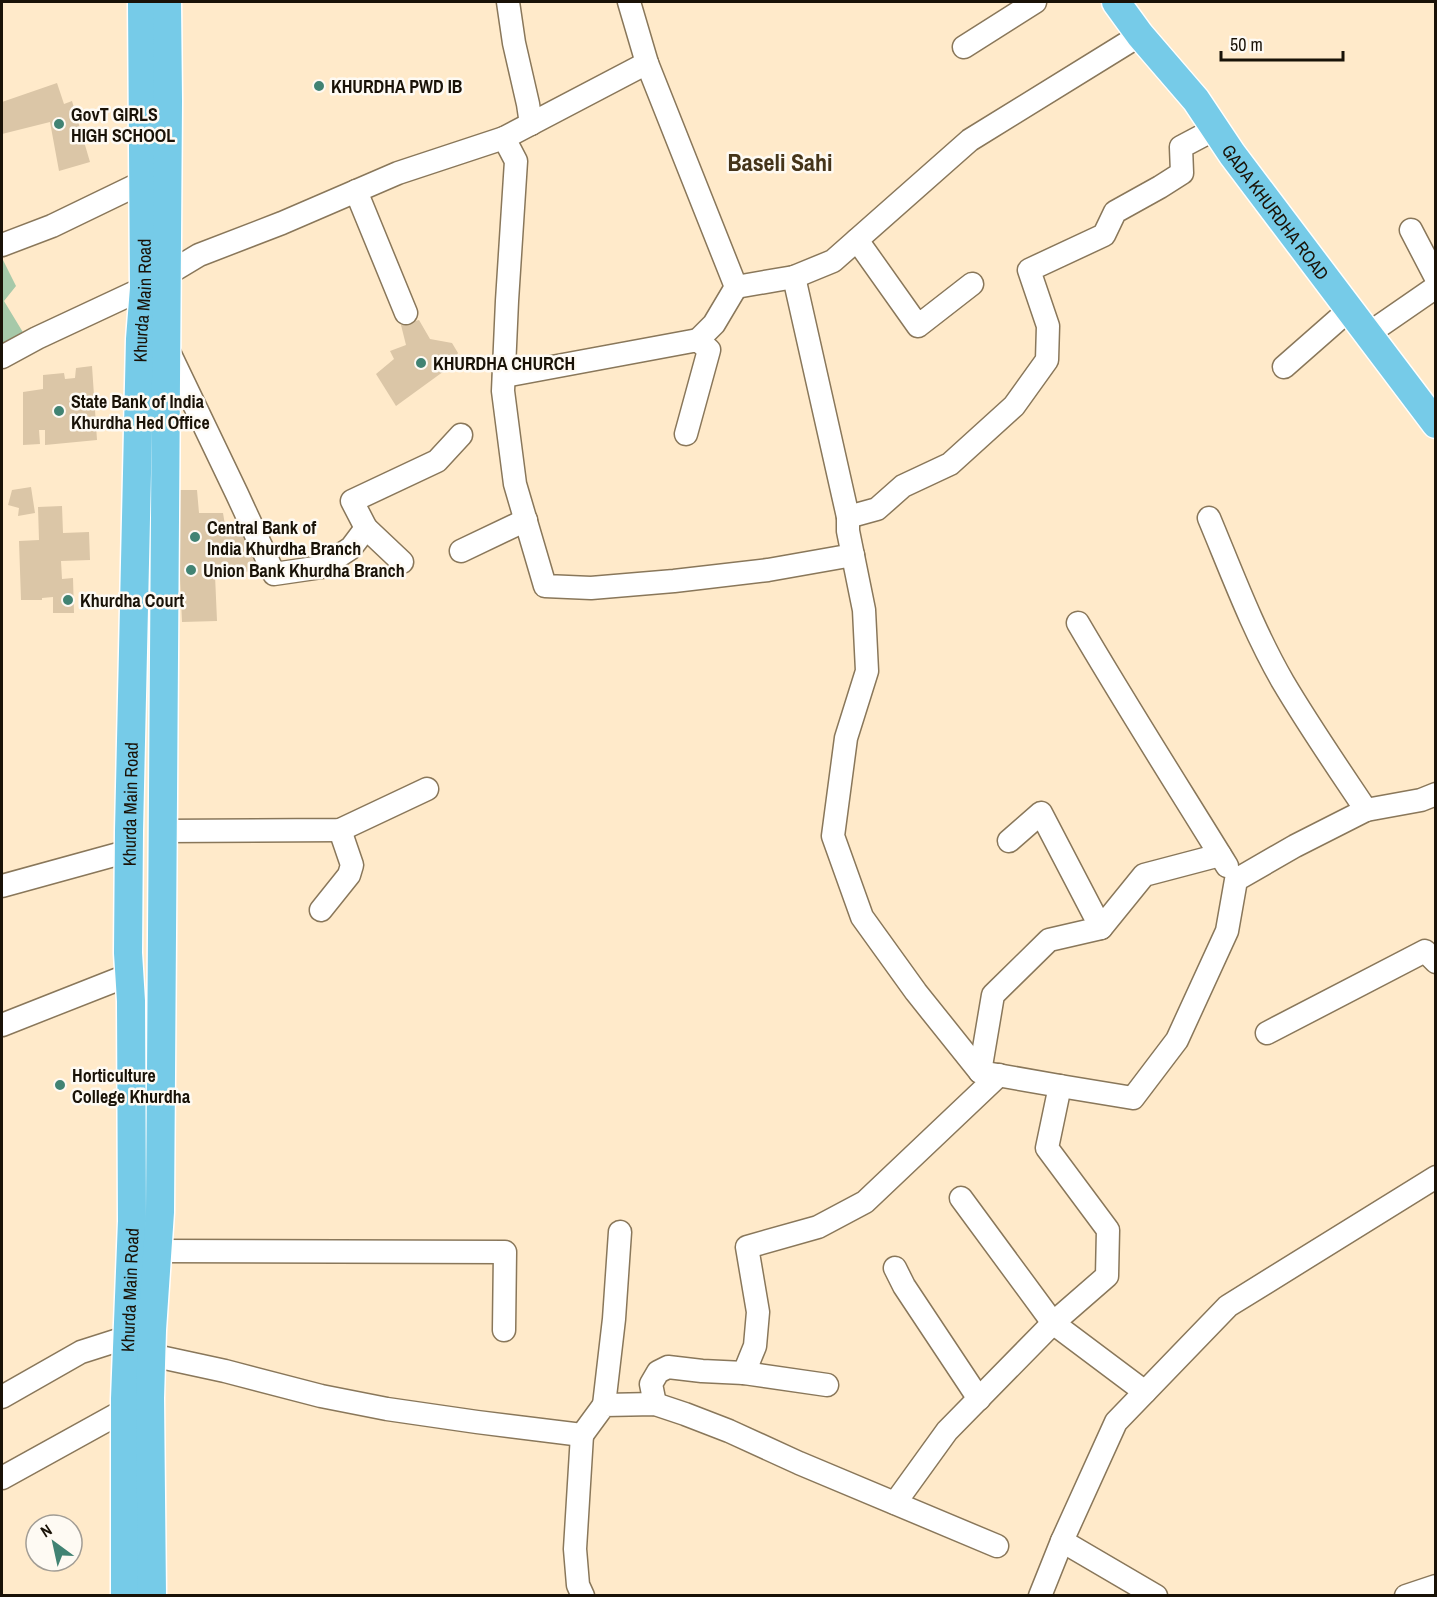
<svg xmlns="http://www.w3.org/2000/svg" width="1437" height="1597" viewBox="0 0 1437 1597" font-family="'Archivo Narrow',sans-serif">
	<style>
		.green { fill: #a6c9a9 }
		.building { fill: #dbc6a7 }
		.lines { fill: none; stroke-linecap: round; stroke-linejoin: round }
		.minor-casing { stroke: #89775a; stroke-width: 25 }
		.major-casing { stroke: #fff; stroke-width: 31 }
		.minor { stroke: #fff; stroke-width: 22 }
		.major { stroke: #76cbe8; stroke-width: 28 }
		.poi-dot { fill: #418373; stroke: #fefaf3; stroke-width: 2 }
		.labels { text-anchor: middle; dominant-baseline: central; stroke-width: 5; stroke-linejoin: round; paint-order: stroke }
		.poi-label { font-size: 18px; font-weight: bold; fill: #191207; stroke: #fefaf3; text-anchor: start }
		.street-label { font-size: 18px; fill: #191207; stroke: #fefaf3 }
		.district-label { font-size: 24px; font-weight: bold; fill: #453419; stroke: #fefaf3 }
	</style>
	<rect width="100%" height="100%" fill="#ffeaca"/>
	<polygon class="green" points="2,258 16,286 4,301 24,334 2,345"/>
	<g class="building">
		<polygon points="57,83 64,104 72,101 90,162 59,171 50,122 2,134 2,102"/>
		<polygon points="419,320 430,339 452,343 458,353 451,366 396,406 376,374 394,359 390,351 406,345 401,325"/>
		<polygon points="92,366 97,440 45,445 45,430 39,430 40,444 23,445 23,392 43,389 43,375 64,373 65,379 75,378 76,368"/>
		<polygon points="31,487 35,513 18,516 19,508 8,505 12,490"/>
		<polygon points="176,490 197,490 199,513 223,513 226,531 245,530 257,564 251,561 253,571 215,575 217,621 182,622"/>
		<polygon points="62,506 63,533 89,532 90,560 61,561 62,579 73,578 74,613 53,613 53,597 42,598 42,600 21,600 19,541 39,540 38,507"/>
	</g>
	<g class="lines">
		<g class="minor-casing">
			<g id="minor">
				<polyline points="508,2 514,43 528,104 531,124"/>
				<polyline points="964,47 1035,2"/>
				<polyline points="647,63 736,287 794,277 833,261 970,140 1140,35"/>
				<polyline points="504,138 647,63 629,2"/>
				<polyline points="356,191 406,313"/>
				<polyline points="1411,230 1436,278"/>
				<polyline points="857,240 918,326 972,284"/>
				<polyline points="2,245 52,226 143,182"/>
				<polyline points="794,277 848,517 848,531 864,610 867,671 846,738 833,836 862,917 916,992 980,1072 1060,1086"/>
				<polyline points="1368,334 1436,287"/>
				<polyline points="698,340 714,324 736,287"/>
				<polyline points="168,350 237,494 274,574 322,567 351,548 366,528 402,562"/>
				<polyline points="2,357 37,338 144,288 199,255 282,223 398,173 504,138 516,161 507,301 503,391 515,484 545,586 591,588 674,581 768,570 853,555"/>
				<polyline points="1284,367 1350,309"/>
				<polyline points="504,376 698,340 709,350 686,434"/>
				<polyline points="848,517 877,509 903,486 950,464 1014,406 1047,360 1048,326 1029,270 1104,235 1115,212 1160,187 1182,173 1181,147 1215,129"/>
				<path d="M1209 518C1232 573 1253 630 1283 682 1309 726 1338 768 1366 810"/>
				<polyline points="366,528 352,501 437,461 461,435"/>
				<polyline points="461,551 526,520"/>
				<path d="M1078 623C1126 705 1177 785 1227 866"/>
				<polyline points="162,831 340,830 427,789"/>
				<polyline points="1009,841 1041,813 1101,928"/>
				<polyline points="2,886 129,851"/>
				<polyline points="321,910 349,875 352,865 340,830"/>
				<polyline points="2,1025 129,975"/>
				<polyline points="1267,1033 1425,951 1436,962"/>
				<polyline points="980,1072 993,995 1049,940 1101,928 1144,875 1220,855"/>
				<polyline points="961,1198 1053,1323 1145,1392"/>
				<polyline points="157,1251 505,1252 504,1330"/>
				<polyline points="895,1268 904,1286 979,1399"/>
				<polyline points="151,1355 225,1371 321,1396 387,1409 477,1422 582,1435 604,1405 655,1404 685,1414 729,1431 799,1463 997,1546"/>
				<polyline points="744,1373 755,1346 758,1312 747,1247 818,1227 865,1202 999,1075"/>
				<polyline points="2,1397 81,1352 128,1337"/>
				<polyline points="655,1404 651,1384 658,1372 668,1367 702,1371 744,1373 827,1385"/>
				<polyline points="604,1405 614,1319 620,1232"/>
				<polyline points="582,1435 575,1549 578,1585 583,1596"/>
				<polyline points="2,1478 125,1410"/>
				<polyline points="895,1503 947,1431 1053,1323 1107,1276 1108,1230 1047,1148 1060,1086 1133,1098 1177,1040 1227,931 1236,880 1295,846 1366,810 1421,800 1436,794"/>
				<polyline points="1062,1541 1156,1596"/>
				<polyline points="1040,1596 1062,1541 1116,1422 1228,1306 1436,1177"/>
				<polyline points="1406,1596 1436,1586"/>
			</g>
		</g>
		<g class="major-casing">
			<g id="major">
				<path id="s1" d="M1116 2 1140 35 1196 100 1232 154 1436 424"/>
				<path id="s2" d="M125 1596V1399L132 1221 131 1001 128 953 129 831 140 339 144 288 142 2"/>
				<polyline points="152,1596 150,1398 152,1330 160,1212 168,101 167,2"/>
			</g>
		</g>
		<use href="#minor" class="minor"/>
		<use href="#major" class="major"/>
	</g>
	<g class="poi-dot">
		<circle cx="319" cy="86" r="6"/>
		<circle cx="59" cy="124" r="6"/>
		<circle cx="421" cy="363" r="6"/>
		<circle cx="59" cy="411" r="6"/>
		<circle cx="195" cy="537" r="6"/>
		<circle cx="191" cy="570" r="6"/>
		<circle cx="68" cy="600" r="6"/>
		<circle cx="60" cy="1085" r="6"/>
	</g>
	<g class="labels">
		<g class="poi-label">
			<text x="331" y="86">KHURDHA PWD IB</text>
			<text x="71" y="114">GovT GIRLS<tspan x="71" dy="21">HIGH SCHOOL</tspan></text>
			<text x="433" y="363">KHURDHA CHURCH</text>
			<text x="71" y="401">State Bank of India<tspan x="71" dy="21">Khurdha Hed Office</tspan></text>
			<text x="207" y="527">Central Bank of<tspan x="207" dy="21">India Khurdha Branch</tspan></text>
			<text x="203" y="570">Union Bank Khurdha Branch</text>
			<text x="80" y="600">Khurdha Court</text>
			<text x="72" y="1075">Horticulture<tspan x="72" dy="21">College Khurdha</tspan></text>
		</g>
		<g class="street-label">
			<text stroke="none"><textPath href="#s1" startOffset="264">GADA KHURDHA ROAD</textPath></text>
			<text stroke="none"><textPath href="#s2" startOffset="1296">Khurda Main Road</textPath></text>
			<text stroke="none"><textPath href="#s2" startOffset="792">Khurda Main Road</textPath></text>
			<text stroke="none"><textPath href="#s2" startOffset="306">Khurda Main Road</textPath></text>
		</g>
		<g class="district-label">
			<text x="780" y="162">Baseli Sahi</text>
		</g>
	</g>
	<rect width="1437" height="1597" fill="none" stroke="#191207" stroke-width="6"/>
	<g transform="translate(54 1543) rotate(327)"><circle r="28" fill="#fefaf3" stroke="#a29d95" stroke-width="1.5"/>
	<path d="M0-4.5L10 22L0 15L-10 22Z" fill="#418373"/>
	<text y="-9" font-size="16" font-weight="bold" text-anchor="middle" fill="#191207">N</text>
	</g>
	<path d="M1221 51v9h122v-9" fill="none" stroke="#191207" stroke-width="3"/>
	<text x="1230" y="51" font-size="18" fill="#191207" stroke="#fefaf3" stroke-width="4.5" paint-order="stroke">50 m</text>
</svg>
